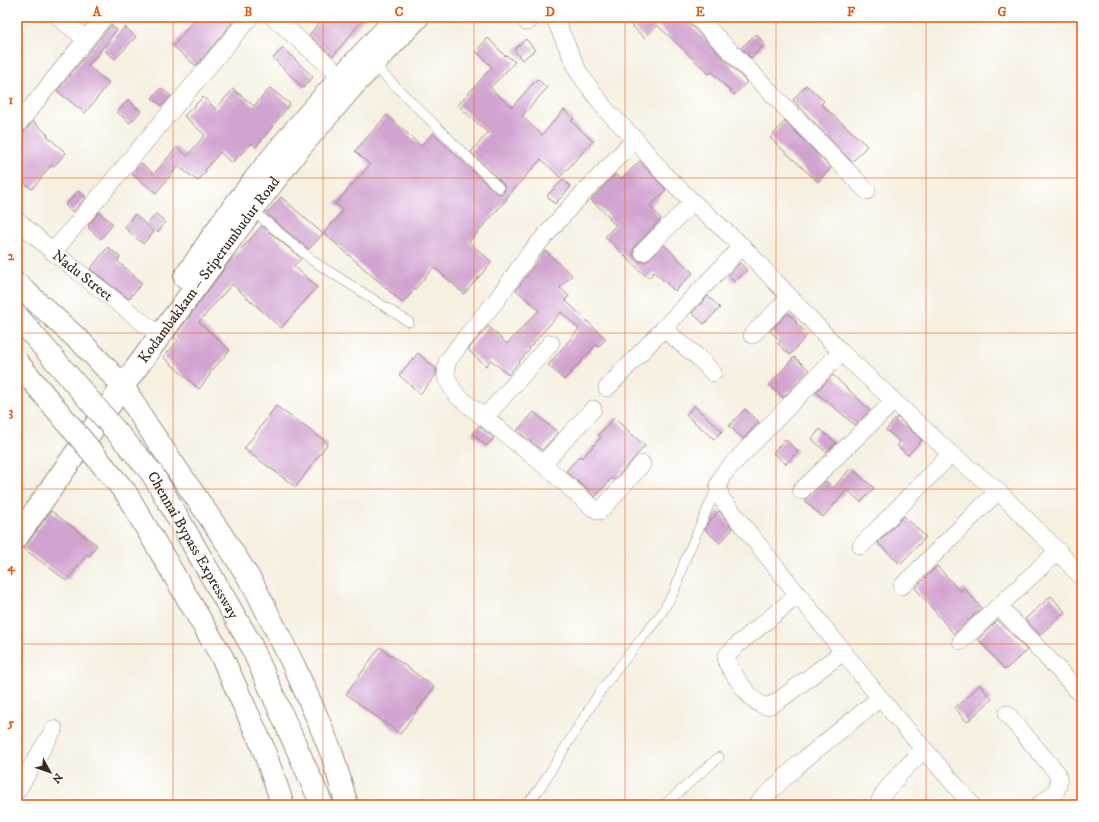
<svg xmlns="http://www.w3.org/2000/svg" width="1099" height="822" viewBox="0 0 1099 822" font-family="'IM FELL DW Pica',serif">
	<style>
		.building { fill: #d1a3d0 }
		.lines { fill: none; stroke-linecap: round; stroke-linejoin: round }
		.lane-casing { stroke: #988d80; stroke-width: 10 }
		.street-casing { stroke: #988d80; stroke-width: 18 }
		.secondary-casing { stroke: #988d80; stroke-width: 24 }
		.primary-casing { stroke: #988d80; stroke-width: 24 }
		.highway-casing { stroke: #988d80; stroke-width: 24 }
		.lane { stroke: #fff; stroke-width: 9 }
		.street { stroke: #fff; stroke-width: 17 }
		.secondary { stroke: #fff; stroke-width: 22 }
		.primary { stroke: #fff; stroke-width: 22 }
		.highway { stroke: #fff; stroke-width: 22 }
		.highway-bridge-casing { stroke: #988d80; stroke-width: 24; stroke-linecap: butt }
		.highway-bridge { stroke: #fff; stroke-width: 22 }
		.grid { fill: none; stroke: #e8590c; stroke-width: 1; stroke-opacity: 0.55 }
		.labels { text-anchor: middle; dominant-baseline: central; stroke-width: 3; stroke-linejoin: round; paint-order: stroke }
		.street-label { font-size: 15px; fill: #3b2a1e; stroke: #fff }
		.neatline { fill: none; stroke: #e8590c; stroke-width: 1.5 }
		.grid-label { font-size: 13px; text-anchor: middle; font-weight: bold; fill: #e8590c }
	</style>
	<rect width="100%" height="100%" fill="#fff"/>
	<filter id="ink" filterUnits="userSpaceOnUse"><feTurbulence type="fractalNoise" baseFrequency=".025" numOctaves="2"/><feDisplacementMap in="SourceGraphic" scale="8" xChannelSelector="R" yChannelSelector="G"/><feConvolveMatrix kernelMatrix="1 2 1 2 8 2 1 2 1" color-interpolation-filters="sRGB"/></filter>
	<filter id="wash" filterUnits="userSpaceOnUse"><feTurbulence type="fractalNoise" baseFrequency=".012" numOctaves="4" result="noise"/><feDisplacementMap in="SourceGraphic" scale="16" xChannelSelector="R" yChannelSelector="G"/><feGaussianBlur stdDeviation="0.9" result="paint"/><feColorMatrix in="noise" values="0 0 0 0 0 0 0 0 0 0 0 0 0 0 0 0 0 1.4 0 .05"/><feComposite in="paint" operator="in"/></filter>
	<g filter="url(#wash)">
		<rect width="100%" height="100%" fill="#f6f0e1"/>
		<g id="blocks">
			<g class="building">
				<polygon points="197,17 225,17 232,23 196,66 173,46"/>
				<polygon points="324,17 365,17 333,56 309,35"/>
				<polygon points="622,17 683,17 747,82 734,95 712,72 709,74 657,25 645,38"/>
				<polygon points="111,25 117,30 88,66 109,83 85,113 57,91"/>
				<polygon points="125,27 136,37 115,59 104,50"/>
				<polygon points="756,34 765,44 751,58 741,48"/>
				<polygon points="488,38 505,56 506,55 515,62 490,88 512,107 537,79 547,88 522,116 542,135 564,110 574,119 571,121 593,141 560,177 541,159 506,198 507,199 469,242 492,262 464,294 434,267 403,303 324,233 343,211 335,204 370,165 355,151 387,115 421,146 433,133 495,192 500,194 504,192 505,187 503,184 471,152 488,133 458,105 492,67 476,51"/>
				<polygon points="526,39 535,50 522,60 514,50"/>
				<polygon points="283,48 313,77 303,88 273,58"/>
				<polygon points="806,85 824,101 821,104 867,146 852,162 793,100"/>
				<polygon points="161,88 171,96 162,106 152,98"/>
				<polygon points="270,88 290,104 256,147 252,143 231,163 220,152 205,170 206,171 198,181 178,166 156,193 132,174 141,163 154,174 177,147 187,156 205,135 184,116 203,97 216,109 233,89 254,106"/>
				<polygon points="128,100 141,111 130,123 117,112"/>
				<polygon points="33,121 48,135 47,136 66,153 54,166 52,164 32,189 23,182 17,190 17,135 24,132"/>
				<polygon points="785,121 831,168 818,182 770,138"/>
				<polygon points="640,161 666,190 650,206 661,219 636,245 633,250 633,255 636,259 640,262 646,262 664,245 693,273 675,291 654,272 648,278 605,237 616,225 609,219 610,217 591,200 615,174 621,179"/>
				<polygon points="563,179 571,187 555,204 547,196"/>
				<polygon points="78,191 86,197 73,212 65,205"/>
				<polygon points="281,197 323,234 309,249 266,214"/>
				<polygon points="99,212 113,224 101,239 88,228 90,227 88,225"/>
				<polygon points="135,214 154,232 143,244 124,227"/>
				<polygon points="156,214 166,222 158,232 148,223"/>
				<polygon points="262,226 301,258 294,266 317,287 281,328 232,284 199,322 230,350 209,374 210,375 199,389 163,357 178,341 174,337 229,262"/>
				<polygon points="108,247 120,257 117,261 142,283 129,299 90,269"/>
				<polygon points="545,251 572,275 560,288 569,296 565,300 606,339 598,347 596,345 564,380 548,365 579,329 561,312 529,348 530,349 508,375 491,360 486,366 468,350 488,326 507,344 539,310 516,290"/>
				<polygon points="740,263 747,270 734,282 728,276"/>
				<polygon points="708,296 720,308 704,324 692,313"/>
				<polygon points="788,313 797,321 795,322 808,334 790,355 778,344 781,341 770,331"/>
				<polygon points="418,353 436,369 436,375 420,394 399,375"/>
				<polygon points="794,357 809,370 783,398 769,385"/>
				<polygon points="833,375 870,410 855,425 816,392"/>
				<polygon points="276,406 328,443 296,487 244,449"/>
				<polygon points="694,406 722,431 714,439 686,415"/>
				<polygon points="745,409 759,422 743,439 729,426"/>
				<polygon points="534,412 558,433 542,450 517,431"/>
				<polygon points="897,417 922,440 908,455 897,446 900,442 886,430"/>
				<polygon points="614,418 645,446 614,480 612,478 595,497 566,471 580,456 582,458 601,437 598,435"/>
				<polygon points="479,426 494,438 486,446 472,433"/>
				<polygon points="820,429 836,443 826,452 812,439"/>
				<polygon points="785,439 798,451 786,464 773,453"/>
				<polygon points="851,468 874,488 861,502 847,490 823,517 804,500 826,481 833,488"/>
				<polygon points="51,511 97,545 89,556 87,554 67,581 23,548 27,544"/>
				<polygon points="719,511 733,529 720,543 705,530 707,524"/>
				<polygon points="904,516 926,537 900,564 878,543"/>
				<polygon points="937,566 960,591 964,588 982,608 954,634 915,588"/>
				<polygon points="1051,596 1065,612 1040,635 1025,619"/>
				<polygon points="998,620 1027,650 1005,670 978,639"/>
				<polygon points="380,647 434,687 400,734 346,694"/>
				<polygon points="980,685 992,699 967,722 955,708"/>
			</g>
		</g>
	</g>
	<g filter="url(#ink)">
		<use href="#blocks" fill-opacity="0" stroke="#988d80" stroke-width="1"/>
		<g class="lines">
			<g class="lane-casing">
				<g id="lane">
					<polyline points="374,65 499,188"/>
					<polyline points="252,210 313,261 409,322"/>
					<polyline points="526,805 540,788 601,690 637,644 659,617 674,592 685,560 717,487"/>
					<polyline points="664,805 719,757"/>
				</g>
			</g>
			<g class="street-casing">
				<g id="street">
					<polyline points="58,17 86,39"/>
					<polyline points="273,17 351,85"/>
					<polyline points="554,17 579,73 606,110 635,139 664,174 693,202 742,246 841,352 951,454 998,491 1058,551 961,641"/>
					<polyline points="697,17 867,191"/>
					<polyline points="527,22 533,17"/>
					<polyline points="17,125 104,17"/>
					<path id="s1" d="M17 220 53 252 150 328"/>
					<polyline points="53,252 250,17"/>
					<polyline points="643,252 693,202"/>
					<polyline points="664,329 700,359 713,373"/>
					<polyline points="752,335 790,297"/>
					<polyline points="841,352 723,474 718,486 721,498 880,698"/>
					<polyline points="607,388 742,246"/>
					<polyline points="593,409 543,464 456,395 446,377 447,362 461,343 495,302 530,253 572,205 635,139"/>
					<polyline points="485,417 551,343"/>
					<polyline points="543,464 593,508 599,511 603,508 642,464"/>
					<polyline points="801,491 893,402"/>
					<polyline points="861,546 951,454"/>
					<polyline points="1058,551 1082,578"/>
					<polyline points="902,586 998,491"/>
					<path d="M798 595 737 645 726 657 727 663C734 674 752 705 766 706 770 706 775 703 778 701L843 652"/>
					<polyline points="999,606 1082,695"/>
					<path d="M1007 714 1057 773C1062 792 1053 794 1039 805"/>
					<polyline points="17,791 54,729"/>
					<polyline points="756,805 800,763 880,698 972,805"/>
					<path d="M879 805C879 792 914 760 924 749"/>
				</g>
			</g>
			<g class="secondary-casing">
				<polyline id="secondary" points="17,284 82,343 123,386 146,424 221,534 254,586 294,666 316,715 332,754 347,805"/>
			</g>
			<g class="primary-casing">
				<g id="primary">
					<path d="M185 277C202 253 217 228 235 205 283 141 336 81 391 24"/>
					<path id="s2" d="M17 537 123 386 252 210 297 151 353 86 418 17"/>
				</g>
			</g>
			<g class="highway-casing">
				<g id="highway">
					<path id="s3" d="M152 473 250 643 322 805"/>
					<polyline points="126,493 222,657 262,745 283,805"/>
				</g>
			</g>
			<use href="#lane" class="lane"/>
			<use href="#street" class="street"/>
			<use href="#secondary" class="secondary"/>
			<use href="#primary" class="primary"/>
			<use href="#highway" class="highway"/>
			<g class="highway-bridge-casing">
				<g id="highway-bridge">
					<polyline points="17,316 152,473"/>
					<polyline points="17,362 126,493"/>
				</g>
			</g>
			<use href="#highway-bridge" class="highway-bridge"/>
		</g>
	</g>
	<path class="grid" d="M173 17V805M323 17V805M474 17V805M625 17V805M776 17V805M926 17V805M17 178H1082M17 333H1082M17 489H1082M17 644H1082"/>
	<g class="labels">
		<g class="street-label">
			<text stroke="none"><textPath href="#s2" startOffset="329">Kodambakkam – Sriperumbudur Road</textPath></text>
			<text stroke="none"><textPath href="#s1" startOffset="86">Nadu Street</textPath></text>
			<text stroke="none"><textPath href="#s3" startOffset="83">Chennai Bypass Expressway</textPath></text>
		</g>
	</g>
	<rect width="1099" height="822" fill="none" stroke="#fff" stroke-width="44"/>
	<g transform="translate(50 772) rotate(130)" stroke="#ffffff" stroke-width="3" paint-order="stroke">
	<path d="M0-3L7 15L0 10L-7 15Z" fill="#3b2a1e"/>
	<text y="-6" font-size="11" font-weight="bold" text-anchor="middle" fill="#3b2a1e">N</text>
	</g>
	<rect x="22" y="22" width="1055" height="778" class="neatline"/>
	<g class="grid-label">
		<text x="97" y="16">A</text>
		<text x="248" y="16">B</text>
		<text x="399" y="16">C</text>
		<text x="550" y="16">D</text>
		<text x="700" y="16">E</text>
		<text x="851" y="16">F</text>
		<text x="1002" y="16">G</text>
		<text x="11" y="104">1</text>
		<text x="11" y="260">2</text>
		<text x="11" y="416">3</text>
		<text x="11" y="571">4</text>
		<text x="11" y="727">5</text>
	</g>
</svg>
